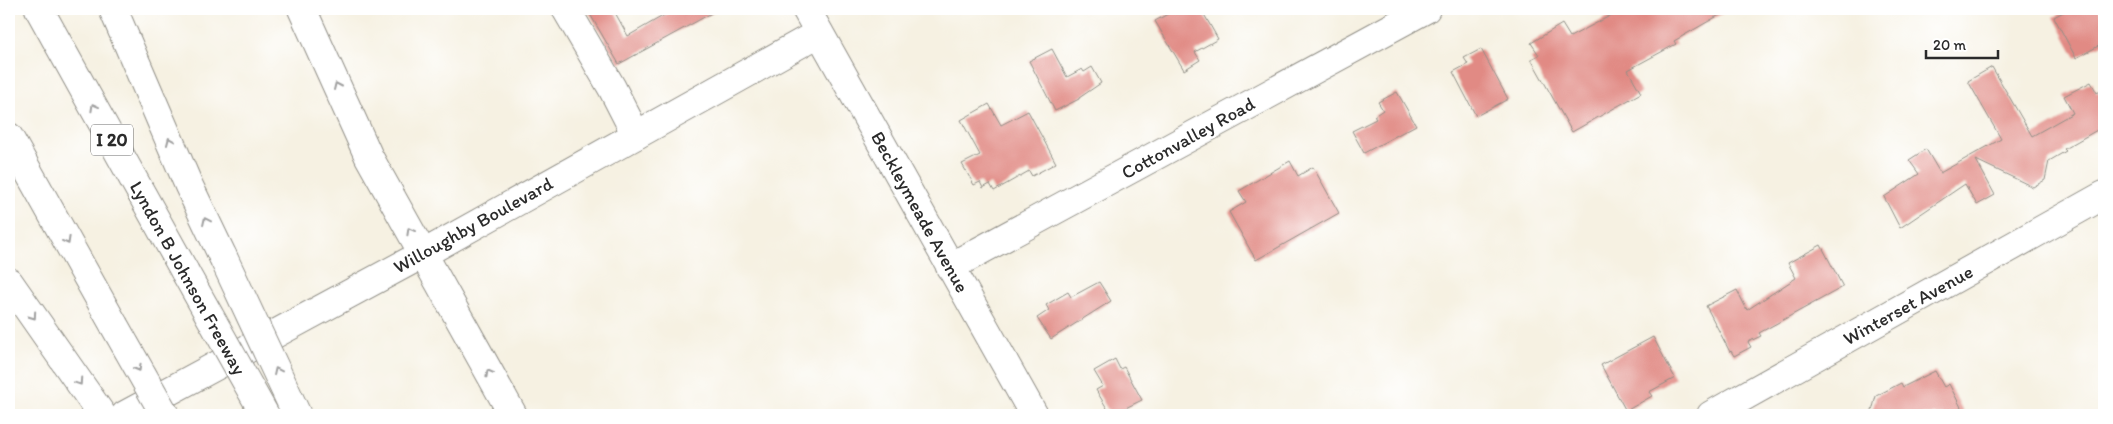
<svg xmlns="http://www.w3.org/2000/svg" width="2113" height="424" viewBox="0 0 2113 424" font-family="Itim,sans-serif">
	<style>
		.building { fill: #e18a84 }
		.lines { fill: none; stroke-linecap: round; stroke-linejoin: round }
		.minor-casing { stroke: #908e86; stroke-width: 30 }
		.major-casing { stroke: #908e86; stroke-width: 30 }
		.highway-casing { stroke: #908e86; stroke-width: 30 }
		.minor { stroke: #fff; stroke-width: 28 }
		.major { stroke: #fff; stroke-width: 28 }
		.highway { stroke: #fff; stroke-width: 28 }
		.highway-bridge-casing { stroke: #908e86; stroke-width: 30; stroke-linecap: butt }
		.highway-bridge { stroke: #fff; stroke-width: 28 }
		.oneway { stroke: #a0a0a0 }
		.labels { text-anchor: middle; dominant-baseline: central; stroke-width: 4.5; stroke-linejoin: round; paint-order: stroke }
		.shield { fill: #fff; stroke: #6b6b6b; stroke-width: 1 }
		.shield-label { font-size: 18px; font-weight: bold; fill: #2b2b2b }
		.street-label { font-size: 19px; fill: #2b2b2b; stroke: #fff }
	</style>
	<rect width="100%" height="100%" fill="#fff"/>
	<filter id="ink" filterUnits="userSpaceOnUse"><feTurbulence type="fractalNoise" baseFrequency=".02" numOctaves="2"/><feDisplacementMap in="SourceGraphic" scale="10" xChannelSelector="R" yChannelSelector="G"/><feConvolveMatrix kernelMatrix="1 2 1 2 8 2 1 2 1" color-interpolation-filters="sRGB"/></filter>
	<filter id="wash" filterUnits="userSpaceOnUse"><feTurbulence type="fractalNoise" baseFrequency=".0096" numOctaves="4" result="noise"/><feDisplacementMap in="SourceGraphic" scale="20" xChannelSelector="R" yChannelSelector="G"/><feGaussianBlur stdDeviation="1.12" result="paint"/><feColorMatrix in="noise" values="0 0 0 0 0 0 0 0 0 0 0 0 0 0 0 0 0 1.4 0 .05"/><feComposite in="paint" operator="in"/></filter>
	<g filter="url(#wash)">
		<rect width="100%" height="100%" fill="#f6f1e2"/>
		<g id="blocks">
			<g class="building">
				<polygon points="587,9 613,9 628,36 675,9 719,9 619,64"/>
				<polygon points="1177,9 1201,9 1218,39 1195,52 1200,60 1184,70 1155,21"/>
				<polygon points="1623,9 1730,9 1674,41 1676,44 1628,70 1641,93 1572,132 1531,59 1539,55 1531,43 1562,24 1570,37"/>
				<polygon points="2069,9 2099,9 2104,19 2104,43 2076,58 2054,17"/>
				<polygon points="1052,49 1067,77 1082,69 1084,72 1092,67 1101,83 1079,98 1079,99 1055,111 1029,61"/>
				<polygon points="1481,49 1508,99 1476,116 1453,72 1468,64 1464,58"/>
				<polygon points="1992,67 2032,136 2073,113 2064,96 2091,82 2097,93 2104,89 2104,126 2064,149 2066,151 2049,161 2045,180 2033,187 1976,160 1995,195 1977,205 1965,184 1900,228 1884,197 1919,174 1909,160 1926,149 1940,173 2001,139 1968,81"/>
				<polygon points="1397,92 1416,125 1364,153 1352,131 1376,119 1374,116 1383,110 1378,102"/>
				<polygon points="989,104 1001,125 1028,111 1056,163 1032,176 1029,171 994,191 990,184 983,188 980,182 974,185 962,164 980,155 961,120"/>
				<polygon points="1290,161 1298,176 1313,167 1339,213 1256,260 1229,212 1246,202 1239,191"/>
				<polygon points="1821,245 1843,287 1759,333 1761,336 1748,342 1751,347 1734,356 1731,351 1730,352 1706,306 1737,290 1747,310 1796,278 1788,263"/>
				<polygon points="1099,282 1111,301 1051,339 1037,318 1049,310 1046,305 1068,292 1071,297"/>
				<polygon points="1653,337 1675,378 1649,392 1652,396 1626,411 1601,365"/>
				<polygon points="1115,359 1120,369 1124,367 1142,400 1111,415 1096,390 1103,386 1094,371"/>
				<polygon points="1935,371 1944,387 1949,384 1965,415 1871,415 1876,396 1901,383 1903,387"/>
			</g>
		</g>
	</g>
	<g filter="url(#ink)">
		<use href="#blocks" fill-opacity="0" stroke="#908e86" stroke-width="1"/>
		<g class="lines">
			<g class="minor-casing">
				<g id="minor">
					<polyline points="566,9 612,88 636,135"/>
					<polyline points="806,9 1034,415"/>
					<polyline points="950,267 1426,9"/>
					<polyline points="125,415 423,254 819,33"/>
					<polyline points="1711,415 2104,195"/>
				</g>
			</g>
			<g class="major-casing">
				<polyline id="major" points="302,9 369,157 513,415"/>
			</g>
			<g class="highway-casing">
				<g id="highway">
					<polyline points="39,9 185,272"/>
					<polyline points="113,9 189,186 223,257"/>
					<polyline points="9,137 114,325"/>
					<polyline points="9,282 102,415"/>
				</g>
			</g>
			<use href="#minor" class="minor"/>
			<use href="#major" class="major"/>
			<use href="#highway" class="highway"/>
			<g class="highway-bridge-casing">
				<g id="highway-bridge">
					<polyline points="223,257 297,415"/>
					<polyline points="185,272 265,415"/>
					<polyline points="114,325 165,415"/>
				</g>
			</g>
			<use href="#highway-bridge" class="highway-bridge"/>
		</g>
		<defs><path id="oneway-chevron" d="M-2-3.5L2.5 0L-2 3.5" fill="none" stroke-width="1.6" stroke-linecap="round" stroke-linejoin="round" transform="scale(1.25)"/></defs>
		<g class="oneway">
			<use href="#oneway-chevron" transform="translate(337 86) rotate(-114)"/>
			<use href="#oneway-chevron" transform="translate(94 107) rotate(-119)"/>
			<use href="#oneway-chevron" transform="translate(170 141) rotate(-113)"/>
			<use href="#oneway-chevron" transform="translate(206 221) rotate(-115)"/>
			<use href="#oneway-chevron" transform="translate(410 231) rotate(-119)"/>
			<use href="#oneway-chevron" transform="translate(67 241) rotate(61)"/>
			<use href="#oneway-chevron" transform="translate(33 316) rotate(55)"/>
			<use href="#oneway-chevron" transform="translate(138 368) rotate(60)"/>
			<use href="#oneway-chevron" transform="translate(277 371) rotate(-115)"/>
			<use href="#oneway-chevron" transform="translate(489 373) rotate(-119)"/>
			<use href="#oneway-chevron" transform="translate(79 382) rotate(56)"/>
		</g>
	</g>
	<g class="labels">
		<rect class="shield" x="91" y="124.5" width="42" height="31" rx="4"/>
		<g class="shield-label">
			<text x="112" y="140">I 20</text>
		</g>
		<g class="street-label">
			<text transform="translate(1188 138) rotate(-29)">Cottonvalley Road</text>
			<text transform="translate(920 212) rotate(61)">Beckleymeade Avenue</text>
			<text transform="translate(473 225) rotate(-29)">Willoughby Boulevard</text>
			<text transform="translate(188 278) rotate(61)">Lyndon B Johnson Freeway</text>
			<text transform="translate(1908 305) rotate(-29)">Winterset Avenue</text>
		</g>
	</g>
	<rect width="2113" height="424" fill="none" stroke="#fff" stroke-width="30"/>
	<path d="M1926 50v8h72v-8" fill="none" stroke="#2b2b2b" stroke-width="2.5"/>
	<text x="1933" y="50" font-size="15" fill="#2b2b2b" stroke="#ffffff" stroke-width="4" paint-order="stroke">20 m</text>
</svg>
